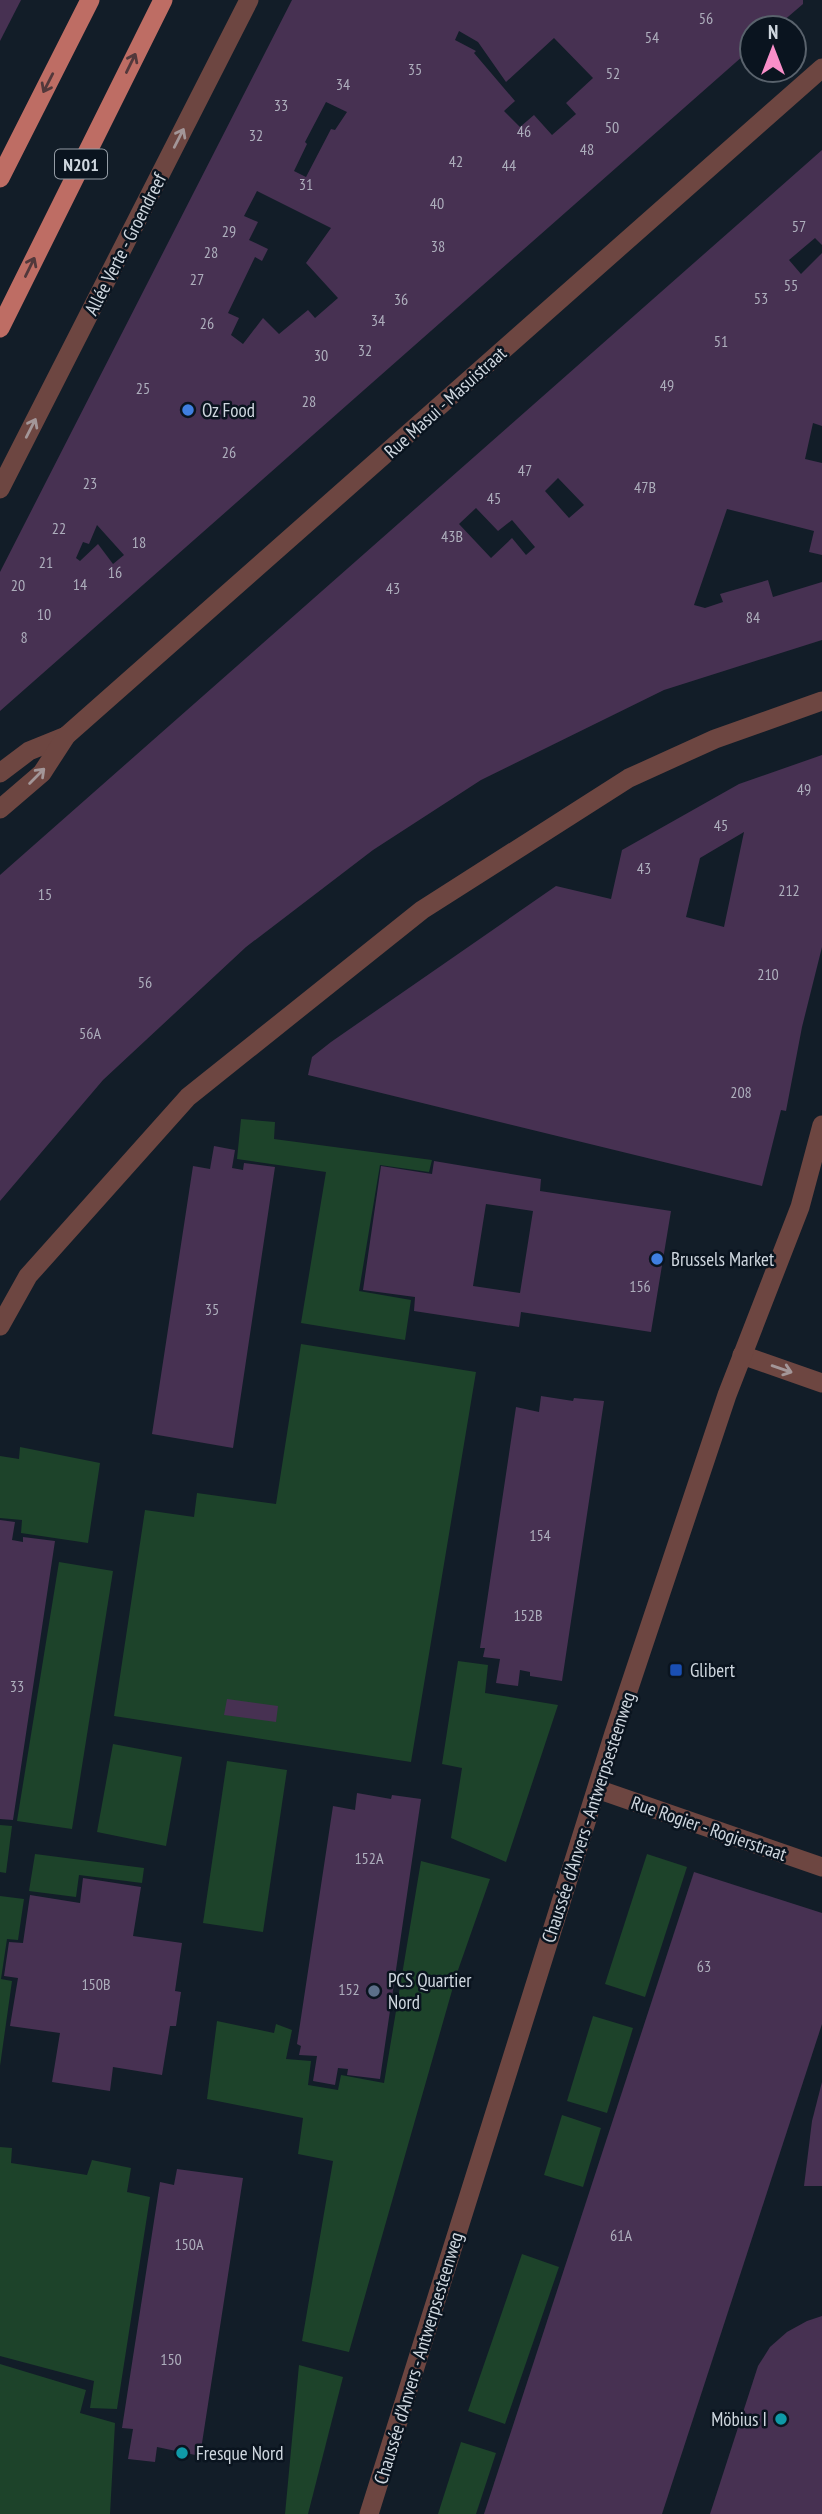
<svg xmlns="http://www.w3.org/2000/svg" width="822" height="2514" viewBox="0 0 822 2514" font-family="'PT Sans Narrow',sans-serif">
	<style>
		.green { fill: #1d432a }
		.building { fill: #473152; fill-rule: evenodd }
		.lines { fill: none; stroke-linecap: round; stroke-linejoin: round }
		.minor { stroke: #6d4641; stroke-width: 19 }
		.primary { stroke: #be6d64; stroke-width: 19 }
		.oneway { stroke: #52383b }
		.oneway2 { stroke: #a39698 }
		.shop-dot { fill: #3f7fe0; stroke: #0a141f; stroke-width: 2.5 }
		.transit-dot { fill: #1a4fb4; stroke: #0a141f; stroke-width: 2.5 }
		.service-dot { fill: #5c6f8a; stroke: #0a141f; stroke-width: 2.5 }
		.culture-dot { fill: #0f9aa8; stroke: #0a141f; stroke-width: 2.5 }
		.labels { text-anchor: middle; dominant-baseline: central; stroke-width: 5; stroke-linejoin: round; paint-order: stroke }
		.number-label { font-size: 16px; fill: #adaebc }
		.shield { fill: #0a141f; stroke: #949ca5; stroke-width: 2 }
		.shield-label { font-size: 18px; font-weight: bold; fill: #cfd7df }
		.street-label { font-size: 19px; fill: #cfd7df; stroke: #0a141f }
		.poi-label { font-size: 19px; fill: #cfd7df; stroke: #0a141f; text-anchor: start }
	</style>
	<rect width="100%" height="100%" fill="#121d28"/>
	<g class="green">
		<polygon points="241,1119 275,1122 274,1139 432,1160 429,1172 380,1165 359,1291 411,1300 405,1340 301,1323 326,1172 237,1159"/>
		<polygon points="301,1344 476,1372 411,1762 114,1716 145,1510 194,1517 197,1493 276,1504"/>
		<polygon points="20,1447 100,1463 88,1543 21,1533 22,1520 0,1518 0,1456 19,1459"/>
		<polygon points="59,1562 113,1571 72,1829 17,1821"/>
		<polygon points="458,1661 488,1665 485,1693 558,1705 506,1862 451,1838 462,1768 442,1764"/>
		<polygon points="113,1744 182,1757 166,1846 97,1832"/>
		<polygon points="227,1761 287,1770 263,1932 203,1923"/>
		<polygon points="0,1825 12,1826 6,1873 0,1872"/>
		<polygon points="35,1854 144,1868 142,1883 79,1875 76,1897 29,1891"/>
		<polygon points="647,1854 687,1867 645,1997 605,1984"/>
		<polygon points="421,1861 490,1879 457,1973 349,2352 302,2341 333,2161 298,2154 303,2118 207,2099 217,2021 274,2033 276,2024 292,2030 286,2059 311,2061 308,2085 338,2090 341,2075 384,2083"/>
		<polygon points="0,1896 24,1899 18,1940 7,1939 1,1979 12,1981 0,2066"/>
		<polygon points="593,2016 633,2028 607,2113 567,2101"/>
		<polygon points="562,2115 601,2128 583,2187 544,2175"/>
		<polygon points="0,2147 12,2148 11,2163 87,2175 92,2160 131,2168 127,2192 150,2197 117,2409 90,2408 94,2381 0,2356"/>
		<polygon points="522,2254 559,2267 505,2424 468,2411"/>
		<polygon points="0,2364 86,2390 80,2413 115,2423 110,2514 0,2514"/>
		<polygon points="299,2365 343,2377 308,2514 285,2514"/>
		<polygon points="461,2442 496,2453 476,2514 438,2514"/>
	</g>
	<g class="building">
		<polygon points="0,0 21,0 0,41"/>
		<path d="M292 0H803V4L775 28H752V48L0 711V572ZM459 31 478 42 506 82 554 38 593 78 566 103 576 114 552 135 534 115 520 127 504 111 515 101 474 53 476 51 455 40ZM326 102 347 112 335 130 331 129 306 177 294 171 307 144 305 142ZM257 191 331 228 306 263 338 298 315 318 308 310 279 334 263 318 243 344 231 335 239 318 228 313 255 257 262 261 268 249 249 240 258 222 244 216ZM97 525 124 555 113 564 98 544 80 561 76 558 83 542 89 544Z"/>
		<path d="M822 150V245L815 238 789 260 801 274 822 253V426L813 423 805 459 822 463V555L809 552 814 531 727 509 694 605 705 608 723 602 720 594 768 580 773 597 822 582V640L664 690 481 780 373 850 246 947 103 1080 0 1201V875ZM558 478 584 505 569 518 545 491ZM476 508 498 531 512 520 535 547 526 555 512 538 491 558 459 524Z"/>
		<path d="M822 755V947L802 1027 786 1111 781 1110 762 1186 308 1075 312 1057 331 1042 556 886 611 899 622 850 739 784ZM744 832 724 927 686 917 700 858Z"/>
		<polygon points="214,1146 235,1150 232,1168 243,1170 244,1163 275,1167 233,1448 152,1434 193,1166 210,1169"/>
		<path d="M434 1161 541 1179 540 1191 671 1211 651 1332 521 1312 519 1327 414 1311 415 1297 363 1290 381 1166 432 1174ZM486 1204 533 1211 520 1293 473 1286Z"/>
		<polygon points="541,1396 573,1401 574,1398 604,1401 562,1681 530,1676 530,1672 520,1670 518,1686 496,1683 500,1659 483,1657 485,1648 480,1648 516,1407 539,1412"/>
		<polygon points="0,1520 15,1522 12,1540 23,1542 23,1537 55,1541 13,1820 0,1819"/>
		<polygon points="227,1699 278,1706 276,1722 224,1715"/>
		<polygon points="357,1793 391,1799 392,1795 421,1799 380,2079 347,2075 348,2069 338,2068 335,2085 313,2081 317,2056 299,2055 301,2046 297,2044 333,1806 355,1810"/>
		<polygon points="694,1872 822,1913 822,2024 662,2514 484,2514"/>
		<polygon points="83,1878 141,1887 133,1936 182,1943 175,1991 181,1992 176,2026 170,2026 162,2075 113,2067 110,2091 52,2082 60,2033 10,2026 18,1978 4,1976 9,1942 23,1943 30,1895 80,1903"/>
		<polygon points="822,2082 822,2186 804,2186 812,2121"/>
		<polygon points="177,2169 243,2178 200,2456 157,2447 155,2462 128,2459 133,2429 122,2428 160,2182 174,2185"/>
		<polygon points="822,2316 822,2514 710,2514 758,2366 770,2347 787,2332 807,2321"/>
	</g>
	<g class="lines">
		<g class="minor">
			<polyline points="0,489 249,0"/>
			<polyline points="0,773 29,751 66,736"/>
			<polyline points="0,809 42,773 66,736 822,68"/>
			<polyline points="0,1326 28,1276 188,1097 422,910 629,778 715,739 822,701"/>
			<polyline points="742,1355 822,1383"/>
			<polyline points="597,1789 822,1867"/>
			<polyline points="369,2514 614,1733 727,1395 800,1207 822,1125"/>
		</g>
		<g class="primary">
			<polyline points="0,178 90,0"/>
			<polyline points="0,328 163,0"/>
		</g>
	</g>
	<defs><path id="oneway-shaft" d="M-6 0H5M1.5-3L5.5 0L1.5 3" fill="none" stroke-width="1.6" stroke-linecap="round" stroke-linejoin="round" transform="scale(1.75)"/></defs>
	<g class="oneway">
		<use href="#oneway-shaft" transform="translate(131 63) rotate(-64)"/>
		<use href="#oneway-shaft" transform="translate(48 83) rotate(117)"/>
		<use href="#oneway-shaft" transform="translate(30 267) rotate(-64)"/>
	</g>
	<g class="oneway2">
		<use href="#oneway-shaft" transform="translate(179 138) rotate(-63)"/>
		<use href="#oneway-shaft" transform="translate(31 428) rotate(-63)"/>
		<use href="#oneway-shaft" transform="translate(37 776) rotate(-45)"/>
		<use href="#oneway-shaft" transform="translate(782 1369) rotate(19)"/>
	</g>
	<g class="shop-dot">
		<circle cx="188" cy="410" r="7"/>
		<circle cx="657" cy="1259" r="7"/>
	</g>
	<rect class="transit-dot" x="669" y="1663" width="14" height="14" rx="3.5"/>
	<circle class="service-dot" cx="374" cy="1991" r="7"/>
	<g class="culture-dot">
		<circle cx="781" cy="2419" r="7"/>
		<circle cx="182" cy="2453" r="7"/>
	</g>
	<g class="labels">
		<g class="number-label">
			<text x="706" y="18">56</text>
			<text x="652" y="37">54</text>
			<text x="415" y="69">35</text>
			<text x="613" y="73">52</text>
			<text x="343" y="84">34</text>
			<text x="281" y="105">33</text>
			<text x="612" y="127">50</text>
			<text x="524" y="131">46</text>
			<text x="256" y="135">32</text>
			<text x="587" y="149">48</text>
			<text x="456" y="161">42</text>
			<text x="509" y="165">44</text>
			<text x="306" y="184">31</text>
			<text x="437" y="203">40</text>
			<text x="799" y="226">57</text>
			<text x="229" y="231">29</text>
			<text x="438" y="246">38</text>
			<text x="211" y="252">28</text>
			<text x="197" y="279">27</text>
			<text x="791" y="285">55</text>
			<text x="761" y="298">53</text>
			<text x="401" y="299">36</text>
			<text x="378" y="320">34</text>
			<text x="207" y="323">26</text>
			<text x="721" y="341">51</text>
			<text x="365" y="350">32</text>
			<text x="321" y="355">30</text>
			<text x="667" y="385">49</text>
			<text x="143" y="388">25</text>
			<text x="309" y="401">28</text>
			<text x="229" y="452">26</text>
			<text x="525" y="470">47</text>
			<text x="90" y="483">23</text>
			<text x="645" y="487">47B</text>
			<text x="494" y="498">45</text>
			<text x="59" y="528">22</text>
			<text x="452" y="536">43B</text>
			<text x="139" y="542">18</text>
			<text x="46" y="562">21</text>
			<text x="115" y="572">16</text>
			<text x="80" y="584">14</text>
			<text x="18" y="585">20</text>
			<text x="393" y="588">43</text>
			<text x="44" y="614">10</text>
			<text x="753" y="617">84</text>
			<text x="24" y="637">8</text>
			<text x="804" y="789">49</text>
			<text x="721" y="825">45</text>
			<text x="644" y="868">43</text>
			<text x="789" y="890">212</text>
			<text x="45" y="894">15</text>
			<text x="768" y="974">210</text>
			<text x="145" y="982">56</text>
			<text x="90" y="1033">56A</text>
			<text x="741" y="1092">208</text>
			<text x="640" y="1286">156</text>
			<text x="212" y="1309">35</text>
			<text x="540" y="1535">154</text>
			<text x="528" y="1615">152B</text>
			<text x="17" y="1686">33</text>
			<text x="369" y="1858">152A</text>
			<text x="704" y="1966">63</text>
			<text x="96" y="1984">150B</text>
			<text x="349" y="1989">152</text>
			<text x="621" y="2235">61A</text>
			<text x="189" y="2244">150A</text>
			<text x="171" y="2359">150</text>
		</g>
		<rect class="shield" x="55" y="149.5" width="52" height="29" rx="5"/>
		<g class="shield-label">
			<text x="81" y="164">N201</text>
		</g>
		<g class="street-label">
			<text transform="translate(125 244) rotate(-63)">Allée Verte - Groendreef</text>
			<text transform="translate(445 402) rotate(-42)">Rue Masui - Masuistraat</text>
			<text transform="translate(588 1817) rotate(-72)">Chaussée d'Anvers - Antwerpsesteenweg</text>
			<text transform="translate(709 1828) rotate(19)">Rue Rogier - Rogierstraat</text>
			<text transform="translate(418 2358) rotate(-73)">Chaussée d'Anvers - Antwerpsesteenweg</text>
		</g>
		<g class="poi-label">
			<text x="202" y="410">Oz Food</text>
			<text x="671" y="1259">Brussels Market</text>
			<text x="690" y="1670">Glibert</text>
			<text x="388" y="1980">PCS Quartier<tspan x="388" dy="22">Nord</tspan></text>
			<text x="767" y="2419" text-anchor="end">Möbius I</text>
			<text x="196" y="2453">Fresque Nord</text>
		</g>
	</g>
	<g transform="translate(773 49)"><circle r="33" fill="#0a141f" stroke="#59626c" stroke-width="2"/>
	<path d="M0-5L12 26L0 18L-12 26Z" fill="#f98fc9"/>
	<text y="-10" font-size="19" font-weight="bold" text-anchor="middle" fill="#cfd7df">N</text>
	</g>
</svg>
